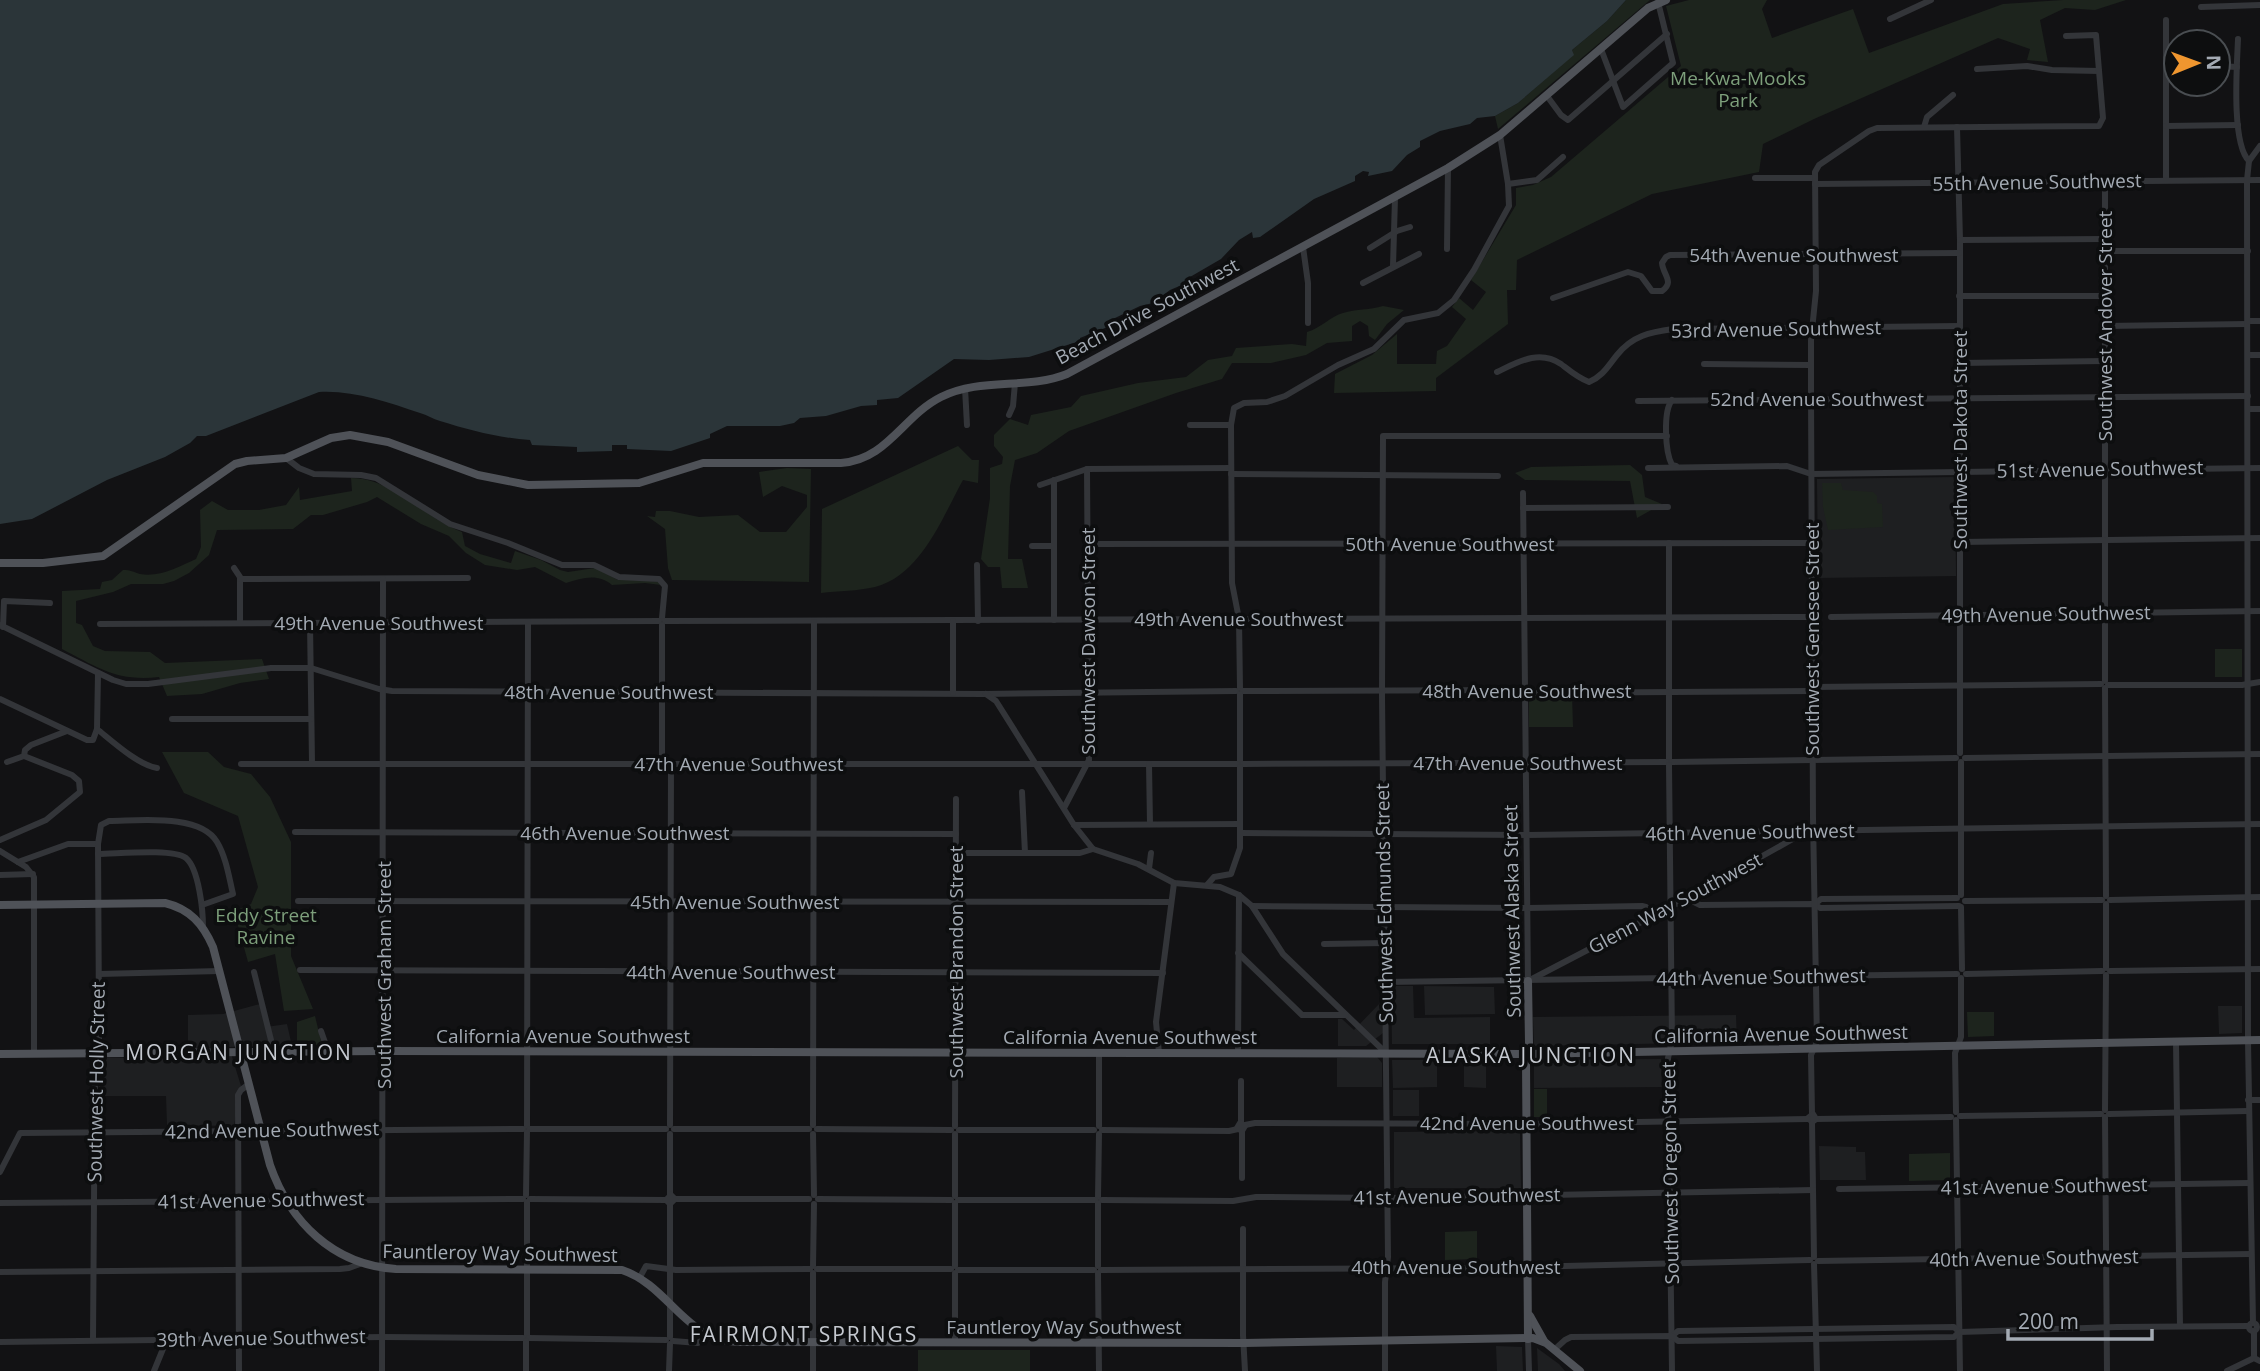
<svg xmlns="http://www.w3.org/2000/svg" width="2260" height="1371" viewBox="0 0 2260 1371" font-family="'Open Sans',sans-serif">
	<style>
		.built { fill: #1e1f21 }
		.green { fill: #1d241d }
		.water { fill: #2b3539 }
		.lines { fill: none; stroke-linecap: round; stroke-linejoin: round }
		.minor { stroke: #333539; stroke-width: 6 }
		.major { stroke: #4f5258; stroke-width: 8 }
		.labels { text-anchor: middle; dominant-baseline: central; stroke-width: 7; stroke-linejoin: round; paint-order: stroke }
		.park-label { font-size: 19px; fill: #7d9f7b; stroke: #0d0e0f }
		.street-label { font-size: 19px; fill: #a4abb4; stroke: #0d0e0f }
		.neighbourhood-label { font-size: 21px; letter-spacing: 2px; fill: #c5c9d0; stroke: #0d0e0f }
	</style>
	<rect width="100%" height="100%" fill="#121214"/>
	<g class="built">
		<polygon points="1955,477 1956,576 1818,578 1817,479"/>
		<polygon points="1393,986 1413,986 1414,1018 1490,1017 1490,1044 1392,1044 1391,987"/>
		<polygon points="1424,986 1494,987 1495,1014 1425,1015"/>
		<polygon points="1382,1001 1383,1033 1366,1046 1338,1046 1338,1019 1342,1019 1354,1030"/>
		<polygon points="260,1004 266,1027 287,1024 292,1046 229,1047 241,1086 234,1126 167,1125 166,1096 99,1096 99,1058 188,1058 188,1015 223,1014"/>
		<polygon points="2218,1006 2242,1006 2242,1033 2219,1034"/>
		<polygon points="1736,1015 1737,1042 1534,1046 1533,1017"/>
		<polygon points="1377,1057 1382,1063 1382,1087 1337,1087 1337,1058"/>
		<polygon points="1661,1059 1662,1087 1534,1088 1534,1060"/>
		<polygon points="1437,1060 1437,1087 1393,1088 1392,1060"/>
		<polygon points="1464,1061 1486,1061 1486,1088 1464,1087"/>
		<rect x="1393" y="1090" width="26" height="26"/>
		<polygon points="1520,1131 1521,1188 1394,1188 1394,1132"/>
		<polygon points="1819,1146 1856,1147 1856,1152 1865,1152 1866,1180 1820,1180"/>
		<polygon points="1496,1346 1522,1347 1523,1371 1497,1371"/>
		<polygon points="1537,1348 1559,1364 1565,1371 1538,1371"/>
	</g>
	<g class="green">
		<polygon points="1626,0 1650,0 1498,129 1495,116 1518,103 1573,55 1572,50 1607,21"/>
		<polygon points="1689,0 1767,0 1762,9 1772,38 1853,9 1869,53 2003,4 2063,0 2126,0 2095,10 2065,8 2040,20 2048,62 2027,60 2030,49 1998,38 1814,119 1763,144 1759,172 1652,194 1517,260 1516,290 1507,290 1508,324 1436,378 1436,391 1334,393 1335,374 1372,355 1397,334 1397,364 1436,364 1437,351 1447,346 1466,319 1452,307 1459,298 1473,310 1486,292 1471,280 1516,205 1516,188 1533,185 1551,177 1681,66 1666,6"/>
		<path d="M1383 306 1404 310 1387 324 1375 340 1369 336 1368 326 1360 321 1352 326V341L1327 343 1306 355 1271 363H1232L1222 379 1176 393 1069 431 1037 453 1015 460 1010 486 1008 559H1022L1028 588H1002L1000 567H988L981 559 990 498V468L1002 464 1003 457 994 446V435L1010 419 1028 425 1031 415 1071 407 1081 396 1138 383 1186 377 1208 360 1232 356 1236 348 1292 344 1306 346 1307 332C1321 328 1331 316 1343 313 1356 309 1370 310 1383 306Z"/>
		<path d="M958 446 972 460H979L978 483 963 480C942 518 921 575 875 587 858 591 838 591 821 593L822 509Z"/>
		<polygon points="1630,465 1642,475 1645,497 1662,504 1637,518 1630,481 1525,480 1515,473 1531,467"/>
		<polygon points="787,468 811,469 809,582 672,580 668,568 665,529 647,516 655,517 656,511 670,511 699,517 738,515 760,532 786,532 807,507 807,495 782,486 763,497 759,472"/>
		<path d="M351 478C393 478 424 518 462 532L465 546 480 554 511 563 515 551 541 560 560 570 568 572 595 568 618 580H644L659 582 661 585 645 583 612 585C598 573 582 578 566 583L535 567 517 570 485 565 466 553 449 536 421 524 377 497 367 502 323 515H311L293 529 217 530 209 555 189 573 174 581 163 584H131L113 592 76 601V623L82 625 93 646 105 651 150 652 165 663 262 659 269 679 240 683 202 694 167 696 159 677C117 682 97 667 62 649V591L100 589 102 582 112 580 123 570C131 570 133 572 140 574 159 578 180 566 196 559L201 547 200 510 212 501 228 510H259L286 505 299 487 300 500 352 491Z"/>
		<polygon points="1822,483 1841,483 1843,490 1873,492 1877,496 1877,503 1882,504 1883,527 1828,530 1823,507"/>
		<polygon points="2242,649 2242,677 2215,677 2215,649"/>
		<polygon points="1572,695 1573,727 1529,727 1529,696"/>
		<polygon points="162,752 208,752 224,767 251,774 270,797 291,842 291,956 313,1009 284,1011 275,954 248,962 234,911 251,904 258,887 238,816 184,793"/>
		<polygon points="1967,1012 1994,1012 1994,1036 1968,1037"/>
		<polygon points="315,1016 322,1045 297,1046 297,1022"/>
		<polygon points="1547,1089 1547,1117 1534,1117 1534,1089"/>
		<polygon points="1950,1153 1950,1180 1909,1181 1909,1154"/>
		<polygon points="1477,1231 1477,1259 1445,1260 1445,1232"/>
		<rect x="918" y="1350" width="112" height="21"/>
	</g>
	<path class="water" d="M0 0H1626L1607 21 1572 50 1574 55 1518 103 1495 116 1477 118 1470 124 1440 131 1420 141V147L1407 155 1392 171 1368 176 1369 172 1363 171 1355 176V181L1314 199 1260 237 1253 238 1252 232 1239 240 1221 259 1190 277 1189 282 1170 290 1153 303 1140 306 1115 318V324L1080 338V341L1029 357 989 360 954 359 898 398 877 400V405L861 406 826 416 800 418 794 423 780 426H727L710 434V438L671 451 627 449V445H612V451L577 452V447L532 445 530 440C499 438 469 430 440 421 433 419 427 415 420 413 387 402 353 390 319 392L206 436H197L190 443 165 457 107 480 32 519 0 524Z"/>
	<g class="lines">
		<g class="minor">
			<polyline points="2201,7 2260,5"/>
			<polyline points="1890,19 1931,0"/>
			<polyline points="2166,20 2166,180"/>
			<path d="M2238 39C2237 65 2231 143 2249 161"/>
			<polyline points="1601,49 1623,107 1673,63 1658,2"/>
			<polyline points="2218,66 2237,67"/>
			<polyline points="1977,69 2027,66 2052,70 2099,71"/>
			<polyline points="1547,96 1561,115 1568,120 1667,34"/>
			<polyline points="2166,126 2238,125"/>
			<polyline points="1924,127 1927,117 1953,95"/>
			<polyline points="1957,127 1960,240 1960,753"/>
			<polyline points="1755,178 1815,178"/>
			<polyline points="2105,180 2105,681"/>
			<polyline points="1508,184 1537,180 1563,157"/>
			<polyline points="1815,184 2260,180"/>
			<polyline points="1960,240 2105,239"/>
			<polyline points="1303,247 1308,283 1308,323"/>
			<polyline points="1370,248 1397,231 1410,227"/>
			<polyline points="1447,249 1448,168"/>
			<polyline points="2105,251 2248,251"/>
			<polyline points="1393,266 1395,198"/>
			<polyline points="1363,283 1419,254"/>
			<polyline points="1959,296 2105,296"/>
			<path d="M1553 298 1628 272 1641 276 1652 291H1662C1675 282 1663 275 1662 263L1666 257 1670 255 1959 253"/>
			<polyline points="2248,321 2260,321"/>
			<polyline points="2105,326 2247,324"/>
			<polyline points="2248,355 2260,355"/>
			<polyline points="1959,363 2104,361"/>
			<polyline points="1704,364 1811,365"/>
			<path d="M1497 372C1518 362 1539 349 1561 364 1570 371 1578 378 1589 382 1603 376 1608 366 1617 355 1632 336 1650 332 1673 329L1960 326"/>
			<polyline points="965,388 967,425"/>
			<path d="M1672 400C1663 411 1665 452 1672 465L1676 466"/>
			<polyline points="1638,401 2248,396"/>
			<polyline points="2248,409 2260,409"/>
			<polyline points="1009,415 1013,406 1015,383"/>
			<polyline points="1190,425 1231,425"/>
			<polyline points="286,458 299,468 314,474 361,475 376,478 450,524 508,543 562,565 594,565 619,577 659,579 665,586 662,618"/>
			<polyline points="1648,468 1787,466 1811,474 2260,468"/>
			<polyline points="1231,474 1498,476"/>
			<polyline points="1040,485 1087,469 1231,468"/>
			<polyline points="1523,493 1528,981"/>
			<polyline points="1523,508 1668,507"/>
			<polyline points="1960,542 2260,538"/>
			<polyline points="1669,543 1669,759"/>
			<polyline points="1088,544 1812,543"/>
			<polyline points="1032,546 1054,546"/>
			<polyline points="977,565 978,621"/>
			<polyline points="234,568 240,577 240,623"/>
			<polyline points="240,579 468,578"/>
			<polyline points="1831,617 2260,611"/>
			<polyline points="1054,620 1054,480"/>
			<polyline points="665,621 1812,617"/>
			<polyline points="310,623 312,763"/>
			<polyline points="100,624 659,621"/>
			<polyline points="0,625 113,680 126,684 148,684 271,668 311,668 379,689 392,691 984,694 1236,691"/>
			<polyline points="662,625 662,765"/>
			<polyline points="3,627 4,601 50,603"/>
			<polyline points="2108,685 2242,685 2260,682"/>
			<polyline points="1812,687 2101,684"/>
			<polyline points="1240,688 1239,619 1232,583 1231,425 1234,408 1244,403 1267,402 1285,396 1338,365 1374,349 1404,320 1438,313 1454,300 1474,270 1509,206 1508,184 1500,135"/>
			<polyline points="2105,688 2106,896"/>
			<polyline points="1243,691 1520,690 1531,693 1812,691"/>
			<polyline points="953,693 953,621"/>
			<polyline points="986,694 996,701 1074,825 1093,849 1138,864 1174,883 1220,887 1239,895 1252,906 1283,954 1386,1053"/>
			<polyline points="1240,694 1240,761"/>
			<polyline points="0,699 87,740 93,740 97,729 98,673"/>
			<polyline points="172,719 311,719"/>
			<path d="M97 729C112 741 138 765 157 768"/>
			<polyline points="1965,758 2260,754"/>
			<polyline points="7,762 24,756 25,750 31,745 67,731"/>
			<polyline points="1672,762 1956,758"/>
			<polyline points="1961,762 1961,895"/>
			<polyline points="241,764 1237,764"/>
			<polyline points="1149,764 1150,824"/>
			<polyline points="1243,764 1666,762"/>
			<polyline points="1669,765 1672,1041 1668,1058 1668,1087 1672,1371"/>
			<polyline points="1022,792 1025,853"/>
			<polyline points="1064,808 1089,760 1087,469"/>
			<polyline points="1074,825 1240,824"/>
			<polyline points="295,832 956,834"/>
			<polyline points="1241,833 1528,835 2260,824"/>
			<polyline points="0,840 46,820 80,792 79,781 72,775 24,756"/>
			<polyline points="0,851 26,867 34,877 34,1053"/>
			<polyline points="956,853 1080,853 1093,849"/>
			<path d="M98 854C117 854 172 848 186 858 199 869 203 911 203 927"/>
			<polyline points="18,862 68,844 98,844"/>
			<polyline points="1149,869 1151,853"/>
			<polyline points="0,875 33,874"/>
			<polyline points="1207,885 1214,877 1231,874 1240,848 1240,767"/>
			<polyline points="1691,896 1694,902 1700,905 1815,904 1820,908 1959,906"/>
			<polyline points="2110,900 2260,897"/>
			<polyline points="298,901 1171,902"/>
			<polyline points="1965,901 2102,900"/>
			<polyline points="1815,904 1821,899 1957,898"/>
			<polyline points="2106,904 2106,968"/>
			<polyline points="1252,906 1528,908 1642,906 1646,907 1651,916"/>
			<polyline points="1961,907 1962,969"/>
			<polyline points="1324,944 1385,943"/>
			<polyline points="1238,953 1302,1015 1346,1015"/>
			<polyline points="300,970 1163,973"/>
			<polyline points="2110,971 2260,969"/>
			<polyline points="254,972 274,1052"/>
			<polyline points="99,974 220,971"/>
			<polyline points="1966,974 2102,971"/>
			<polyline points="1530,980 1691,896 1807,831"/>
			<polyline points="1386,982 1957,974"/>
			<polyline points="321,1031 328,1051"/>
			<polyline points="2176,1042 2180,1326"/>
			<polyline points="1238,1052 1239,895"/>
			<polyline points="1159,1053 1156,1022 1174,883"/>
			<polyline points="1241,1081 1241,1123"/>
			<polyline points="2248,1100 2260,1100"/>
			<polyline points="2105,1110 2106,975"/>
			<polyline points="1956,1112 1955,1053 1961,1037 1961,978"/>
			<polyline points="1812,1114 1811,1055 1817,1042 1813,818 1811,394 1811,340 1816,291 1815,172 1819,165 1869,131 1877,128 2099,126 2103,118 2096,35 2066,36"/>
			<polyline points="2109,1114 2248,1111"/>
			<polyline points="1960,1116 2101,1114"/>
			<polyline points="2105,1117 2107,1371"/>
			<polyline points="1816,1119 1951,1117"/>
			<polyline points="1956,1120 1960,1371"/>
			<polyline points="1812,1122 1816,1119 1813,1114 1808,1118 1812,1122 1814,1257"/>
			<polyline points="670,1125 671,765"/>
			<polyline points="813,1125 814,622"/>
			<polyline points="1245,1125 1255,1123 1519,1124 1808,1119"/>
			<polyline points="527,1126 528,622"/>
			<polyline points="955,1126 956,799"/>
			<polyline points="1099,1126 1099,1053"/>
			<polyline points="530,1129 666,1129"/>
			<polyline points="674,1129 809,1129"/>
			<polyline points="817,1129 951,1130"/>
			<polyline points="959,1130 1094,1130"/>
			<polyline points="1102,1130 1229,1131 1238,1129"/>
			<polyline points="1242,1131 1237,1128 1240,1123 1245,1126 1242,1131 1242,1178"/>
			<polyline points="813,1134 814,1195"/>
			<polyline points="0,1172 20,1133 523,1129"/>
			<polyline points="1839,1189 2249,1183"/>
			<polyline points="526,1195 527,1132"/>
			<polyline points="670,1195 670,1134"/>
			<polyline points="955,1196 955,1134"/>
			<polyline points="1098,1197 1099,1134"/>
			<polyline points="530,1199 666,1200"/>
			<polyline points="675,1199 809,1199"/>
			<polyline points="818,1199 951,1200"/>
			<polyline points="958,1200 1095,1200"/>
			<polyline points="1102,1200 1233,1201 1256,1197 1387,1198 1813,1190"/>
			<polyline points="0,1203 523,1199"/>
			<polyline points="1098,1203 1098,1266"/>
			<polyline points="1243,1229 1243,1335 1245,1371"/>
			<polyline points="1818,1261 2250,1254"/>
			<polyline points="1814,1264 1817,1371"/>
			<polyline points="813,1266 814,1204"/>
			<polyline points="955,1266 955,1203"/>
			<polyline points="817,1269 951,1269"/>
			<polyline points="958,1270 1094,1270"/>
			<polyline points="1101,1270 1478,1268 1810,1260"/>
			<polyline points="0,1272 340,1269 349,1268 360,1264"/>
			<polyline points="955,1273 955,1342"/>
			<polyline points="1098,1273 1099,1371"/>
			<polyline points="640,1277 646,1266 676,1270 810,1269"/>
			<circle cx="2253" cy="1327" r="4"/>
			<polyline points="2253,1323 2248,1041 2247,180 2249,161 2260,146"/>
			<polyline points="2254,1331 2254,1358"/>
			<polyline points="527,1335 527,1202"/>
			<polyline points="1672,1336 1678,1331 1954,1327 1959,1332"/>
			<polyline points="670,1337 670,1204 675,1199 671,1195 666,1200 670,1204"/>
			<polyline points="529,1338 666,1340"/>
			<polyline points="1528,1339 1529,1371"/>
			<path d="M93 1340 95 1063 99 1044V1021L98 844 101 825 109 821C138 821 200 813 217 842 226 857 229 877 233 894L202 905"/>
			<polyline points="673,1341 698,1343 708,1335"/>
			<polyline points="0,1342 383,1337 523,1338"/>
			<polyline points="1554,1350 1565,1340 1571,1337 1672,1336 1678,1341 1954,1337 1959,1332 2117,1327 2249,1326"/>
			<polyline points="154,1371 167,1339"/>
			<polyline points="239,1371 238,1095 241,1090 249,1084"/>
			<polyline points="382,1371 383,579"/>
			<polyline points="526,1371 526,1341"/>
			<polyline points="669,1371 670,1344"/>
			<polyline points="813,1371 813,1273"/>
			<polyline points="1385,1371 1385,1282 1388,1257 1382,696 1383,436 1667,436"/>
			<polyline points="2227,1371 2254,1358 2260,1361"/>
		</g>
		<g class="major">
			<path d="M0 563H43L103 556 235 464 247 461 286 458 331 438 350 435 388 442 478 475 528 485 639 483 703 463H841C887 460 903 416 941 397 981 377 1027 390 1067 374L1448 168 1500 135 1648 8 1666 0"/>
			<path d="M0 905 165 903C190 909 203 924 213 947L270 1165C290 1222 333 1265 396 1269L622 1270C658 1282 675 1316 706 1334 716 1340 728 1341 739 1342L1244 1343 1533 1338 1546 1343 1580 1371"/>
			<polyline points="0,1054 383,1051 1527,1054 2260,1040"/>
			<polyline points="1530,1316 1544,1341"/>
			<polyline points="1528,1339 1526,1062 1529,1043 1528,981"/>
		</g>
	</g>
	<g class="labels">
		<g class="park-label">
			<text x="1738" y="78">Me-Kwa-Mooks<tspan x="1738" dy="22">Park</tspan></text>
			<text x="266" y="915">Eddy Street<tspan x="266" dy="22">Ravine</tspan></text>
		</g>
		<g class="street-label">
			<text transform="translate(2037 182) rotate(-1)">55th Avenue Southwest</text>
			<text x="1794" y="255">54th Avenue Southwest</text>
			<text transform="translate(1147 311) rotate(-28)">Beach Drive Southwest</text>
			<text transform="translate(2105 326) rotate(-90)">Southwest Andover Street</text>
			<text transform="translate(1776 329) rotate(-1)">53rd Avenue Southwest</text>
			<text x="1817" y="399">52nd Avenue Southwest</text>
			<text transform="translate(1960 440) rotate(-90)">Southwest Dakota Street</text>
			<text transform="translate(2100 469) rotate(-1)">51st Avenue Southwest</text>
			<text x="1450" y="544">50th Avenue Southwest</text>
			<text transform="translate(2046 614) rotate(-1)">49th Avenue Southwest</text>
			<text x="1239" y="619">49th Avenue Southwest</text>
			<text x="379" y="623">49th Avenue Southwest</text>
			<text transform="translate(1812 639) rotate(-90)">Southwest Genesee Street</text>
			<text transform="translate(1088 641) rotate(-90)">Southwest Dawson Street</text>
			<text x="1527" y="691">48th Avenue Southwest</text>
			<text x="609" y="692">48th Avenue Southwest</text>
			<text x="1518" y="763">47th Avenue Southwest</text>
			<text x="739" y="764">47th Avenue Southwest</text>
			<text transform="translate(1750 832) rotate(-1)">46th Avenue Southwest</text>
			<text x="625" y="833">46th Avenue Southwest</text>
			<text x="735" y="902">45th Avenue Southwest</text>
			<text transform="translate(1384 903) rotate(-91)">Southwest Edmunds Street</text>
			<text transform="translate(1675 903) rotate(-28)">Glenn Way Southwest</text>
			<text transform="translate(1512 911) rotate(-91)">Southwest Alaska Street</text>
			<text transform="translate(956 962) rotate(-90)">Southwest Brandon Street</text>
			<text x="731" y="972">44th Avenue Southwest</text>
			<text transform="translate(384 975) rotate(-90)">Southwest Graham Street</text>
			<text transform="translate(1761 977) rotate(-1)">44th Avenue Southwest</text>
			<text transform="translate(1781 1034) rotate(-1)">California Avenue Southwest</text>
			<text x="563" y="1036">California Avenue Southwest</text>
			<text x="1130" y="1037">California Avenue Southwest</text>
			<text transform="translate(96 1082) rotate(-89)">Southwest Holly Street</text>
			<text x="1527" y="1123">42nd Avenue Southwest</text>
			<text transform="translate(272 1130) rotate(-1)">42nd Avenue Southwest</text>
			<text transform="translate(1670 1173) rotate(-91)">Southwest Oregon Street</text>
			<text transform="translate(2044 1186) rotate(-1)">41st Avenue Southwest</text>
			<text transform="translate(1457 1196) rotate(-1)">41st Avenue Southwest</text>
			<text transform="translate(261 1200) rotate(-1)">41st Avenue Southwest</text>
			<text transform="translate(500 1253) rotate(1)">Fauntleroy Way Southwest</text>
			<text transform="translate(2034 1258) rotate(-1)">40th Avenue Southwest</text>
			<text x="1456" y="1267">40th Avenue Southwest</text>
			<text x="1064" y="1327">Fauntleroy Way Southwest</text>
			<text transform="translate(261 1338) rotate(-1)">39th Avenue Southwest</text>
		</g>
		<g class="neighbourhood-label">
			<text x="239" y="1052">MORGAN JUNCTION</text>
			<text x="1531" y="1055">ALASKA JUNCTION</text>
			<text x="804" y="1334">FAIRMONT SPRINGS</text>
		</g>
	</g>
	<g transform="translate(2197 63) rotate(89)"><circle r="33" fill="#0d0e0f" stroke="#494d51" stroke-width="2"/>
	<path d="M0-5L12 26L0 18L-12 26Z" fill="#ef962f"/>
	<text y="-10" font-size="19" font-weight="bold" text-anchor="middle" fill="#a4abb4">N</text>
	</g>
	<path d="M2008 1329v10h144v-10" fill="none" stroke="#a4abb4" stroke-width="3.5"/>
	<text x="2018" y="1329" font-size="21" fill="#a4abb4" stroke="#0d0e0f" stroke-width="5" paint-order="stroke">200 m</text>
</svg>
